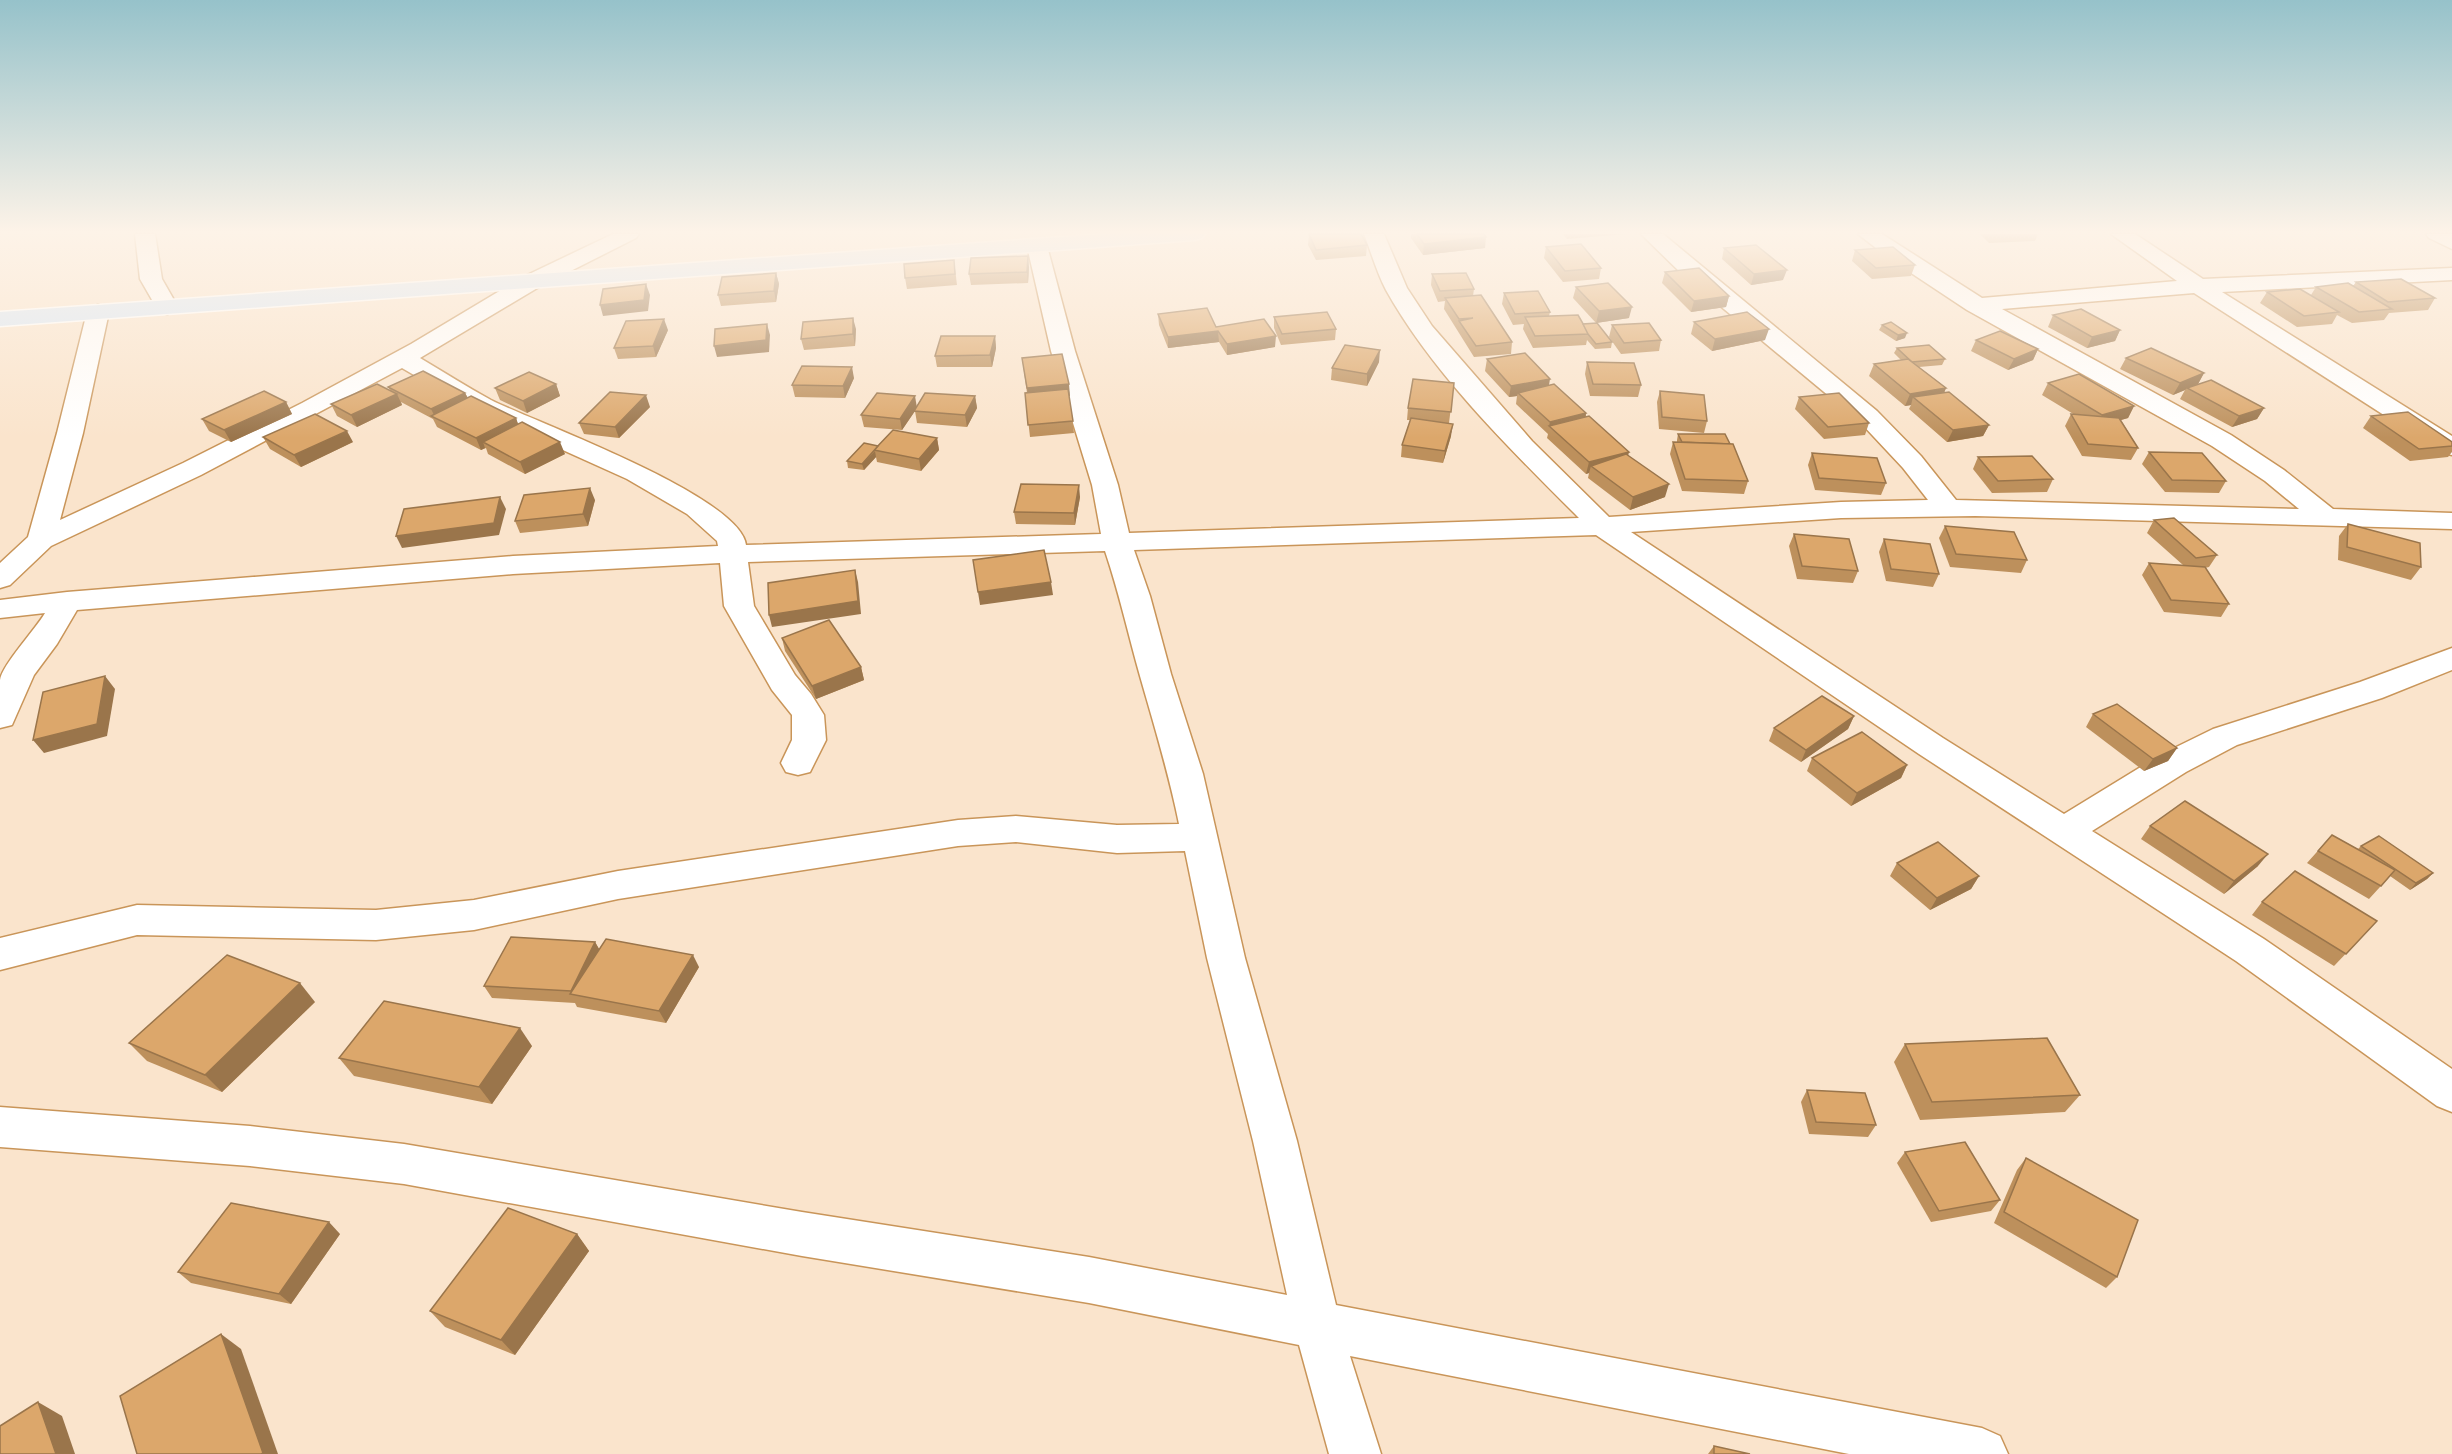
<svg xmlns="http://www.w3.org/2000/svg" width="2452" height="1454" viewBox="0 0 2452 1454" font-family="Raleway,sans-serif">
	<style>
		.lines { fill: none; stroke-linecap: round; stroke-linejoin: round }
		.minor-casing { stroke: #c99559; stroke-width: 3 }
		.major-casing { stroke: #fff; stroke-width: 3 }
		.minor { fill: #fff; fill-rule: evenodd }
		.major { fill: #d8e7f7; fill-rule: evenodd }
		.wall { fill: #bd905c }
		.shaded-wall { fill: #9a754b }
		.building { fill: #dca76b; stroke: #9a754b; stroke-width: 1.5 }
	</style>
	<rect width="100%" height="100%" fill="#fae4cc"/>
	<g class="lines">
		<g class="minor-casing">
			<g id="minor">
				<polygon points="135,234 155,234 162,279 178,307 175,312 167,314 159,312 140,279"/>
				<path d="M613 234H639L636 238 539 287 420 358C444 372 467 387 491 400 537 423 740 496 746 545L1101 534 1092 485 1051 351 1027 246 1030 242 1037 240 1044 242 1047 246 1075 351 1118 485 1129 533 1579 518C1511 450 1433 374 1386 290 1377 273 1371 252 1364 234H1384L1407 288 1432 326 1532 441 1609 517 1841 502 1928 500 1903 468 1859 421 1683 275 1641 234H1663L1877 411 1921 456 1956 500 2299 509 2265 481 2212 446 1967 310 1890 259 1858 234H1882L1982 298 2177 281 2111 234H2135L2203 279 2452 268V280L2222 292 2452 436V455L2443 453 2194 293 2002 309 2231 435 2284 470 2333 509 2452 513V529L1975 516 1841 518 1631 532 1943 738 2064 814 2162 754 2213 729 2360 682 2452 648V670L2382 698 2237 745 2186 772 2092 831 2264 939 2452 1069V1112L2437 1106 2236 961 1919 754 1596 535 1134 550 1150 596 1171 674 1203 774 1245 958 1297 1141 1336 1305 1982 1428 2000 1436 2008 1454H1849L1350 1356 1381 1454H1329L1299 1345 1089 1303 802 1256 404 1184 250 1166 0 1147V1107L250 1126 404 1144 802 1212 1089 1257 1287 1295 1253 1141 1207 958 1185 851 1117 853 1016 842 958 846 618 899 474 930 376 940 137 935 0 970V938L137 905 376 910 474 900 618 871 958 820 1016 816 1117 825 1179 824C1169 774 1154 725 1140 676 1128 634 1119 592 1105 551L748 562 754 606 795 675 811 694 824 715 826 740 810 772 798 775 786 772 781 763 792 740V715L772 690 724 606 720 563 513 574 77 610 57 644 34 675 12 725 0 728C0 713 0 695 0 680 2 665 35 630 45 613L0 618V600L67 592 513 556 718 546 717 541 687 514 627 479 474 410 402 368 201 475 51 546 10 585 0 588V563L28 537 57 433 87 312 90 307 98 305 106 307 109 312 83 433 60 520 183 463 302 403 411 344 523 277Z"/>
				<polygon points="2426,234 2452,234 2452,249 2429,238"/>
			</g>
		</g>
		<g class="major-casing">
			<polygon id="major" points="1106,234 1205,234 1202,238 1195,240 0,326 0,312"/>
		</g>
		<use href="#minor" class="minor"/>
		<use href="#major" class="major"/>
	</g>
	<g class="wall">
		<polygon points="1309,234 1367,245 1366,256 1316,260 1308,245"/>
		<polygon points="1411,234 1484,234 1485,248 1423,255 1411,238"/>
		<polygon points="1563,234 1627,234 1567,239"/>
		<polygon points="1980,234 2038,234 2035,241 1989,243"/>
		<polygon points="1546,247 1601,268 1599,279 1563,282 1544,258"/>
		<polygon points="1724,248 1783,280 1751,285 1722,259"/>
		<polygon points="1855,250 1915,265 1911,276 1872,279 1852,261"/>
		<polygon points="954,260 957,285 907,289 905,278"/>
		<polygon points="1029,267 1028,283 971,285 969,274"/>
		<polygon points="1665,272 1729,296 1726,307 1691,312 1662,283"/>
		<polygon points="776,273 779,284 776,302 721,306 718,295"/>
		<polygon points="1432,274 1474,289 1473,296 1512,342 1511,354 1474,357 1444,309 1445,301 1438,302 1431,285"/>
		<polygon points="2356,282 2435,298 2428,310 2389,313 2384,320 2352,323 2337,315 2332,324 2297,327 2260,303 2267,292 2311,295 2316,287 2353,286"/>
		<polygon points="1576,287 1629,318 1596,323 1573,298"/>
		<polygon points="1504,293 1550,312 1549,316 1583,324 1612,342 1611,348 1595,349 1587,340 1586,345 1533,348 1523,329 1524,324 1513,325 1502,304"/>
		<polygon points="1158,314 1216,327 1275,347 1227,355 1219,342 1168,348 1159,325"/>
		<polygon points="2053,315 2120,330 2115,341 2087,348 2048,327"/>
		<polygon points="1274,317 1336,329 1335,340 1281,345 1274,328"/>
		<polygon points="1694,322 1765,340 1712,351 1691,334"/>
		<polygon points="1612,325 1661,340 1659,351 1621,354 1609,337"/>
		<polygon points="1882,325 1905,338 1896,341 1879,330"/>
		<polygon points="856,329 855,346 804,350 801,339"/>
		<polygon points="668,330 656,357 618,359 614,348"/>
		<polygon points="995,336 996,348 992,367 937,367 935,356"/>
		<polygon points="1976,340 2038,349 2033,360 2008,370 1971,351"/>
		<polygon points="1897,348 1945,359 1942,365 1919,367 1946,388 1944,393 1989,425 1983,436 1947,442 1909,409 1911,405 1905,406 1869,376 1874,364 1901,360 1894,353"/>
		<polygon points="1022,358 1069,384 1069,396 1074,433 1030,437 1025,393 1027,393"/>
		<polygon points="2126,358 2204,373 2198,384 2264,408 2257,419 2232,427 2180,399 2185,390 2173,395 2120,369"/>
		<polygon points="1487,359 1549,385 1586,413 1586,417 1628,455 1665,497 1630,510 1588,478 1589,473 1586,474 1547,438 1548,434 1516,404 1517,396 1509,397 1485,371"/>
		<polygon points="1379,362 1367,386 1331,380 1332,368"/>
		<polygon points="1587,362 1641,385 1638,397 1590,396 1585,374"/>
		<polygon points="854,378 845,398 795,397 792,385"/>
		<polygon points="1454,383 1449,423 1451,436 1443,463 1401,457 1402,445 1410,420 1407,420 1408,408"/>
		<polygon points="2048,383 2134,406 2128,418 2121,420 2138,448 2131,460 2082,456 2065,426 2071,414 2075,415 2042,395"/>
		<polygon points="556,384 560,396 527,413 500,400 495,388"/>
		<polygon points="388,387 465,393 468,398 516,418 518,424 565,454 525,474 488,454 486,448 481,450 437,427 433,419 401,402 402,405 357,427 337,416 331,404 390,390"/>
		<polygon points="1660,391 1707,421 1704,433 1659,429 1657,402"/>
		<polygon points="975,396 977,408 967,427 917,423 915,411 902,430 864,427 861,415 917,407"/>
		<polygon points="1799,397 1869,423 1865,435 1824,439 1795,409"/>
		<polygon points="286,402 292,414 231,442 209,431 202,419"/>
		<polygon points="650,407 619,438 584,434 579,423"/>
		<polygon points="2371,416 2452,442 2452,452 2448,457 2410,461 2363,428"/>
		<polygon points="1678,434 1748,481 1744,494 1682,491 1670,454 1673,442 1677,442 1677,440"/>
		<polygon points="263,437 353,442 301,467 270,449"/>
		<polygon points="937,438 939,450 921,471 877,462 876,457 864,470 848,468 847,461 878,446"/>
		<polygon points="2149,452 2226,481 2219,493 2165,492 2142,464"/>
		<polygon points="1812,453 1886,483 1881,495 1815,490 1808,465"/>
		<polygon points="1978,457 2053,479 2047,492 1992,493 1973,469"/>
		<polygon points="1080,497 1075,525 1016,524 1014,512"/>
		<polygon points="595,500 588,526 520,533 515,521"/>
		<polygon points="2154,520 2217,555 2209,567 2205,568 2229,604 2221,617 2164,612 2142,575 2149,563 2183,565 2147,533"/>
		<polygon points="2348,524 2421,567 2411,580 2338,560 2339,536"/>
		<polygon points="1945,526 2027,560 2021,573 1950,567 1939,538"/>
		<polygon points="1794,534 1858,571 1853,583 1797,579 1789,546"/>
		<polygon points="1884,539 1939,574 1933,587 1886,581 1879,552"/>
		<polygon points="782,638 861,667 864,680 816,699 785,651"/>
		<polygon points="2093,714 2177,748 2168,761 2144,771 2086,727"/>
		<polygon points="1854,716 1848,729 1801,762 1769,741 1774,728"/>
		<polygon points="1812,758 1907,765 1901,778 1851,806 1807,771"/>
		<polygon points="2150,826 2258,866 2224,894 2141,839"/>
		<polygon points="2332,835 2358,849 2361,846 2433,873 2427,879 2410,890 2390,876 2369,899 2307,863"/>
		<polygon points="1897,863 1979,876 1971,889 1930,910 1890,876"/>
		<polygon points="2262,902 2377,921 2334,966 2252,915"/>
		<polygon points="595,942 599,949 699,967 666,1023 577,1007 575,1003 492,998 484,986"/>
		<polygon points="315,1002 222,1092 147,1061 129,1043"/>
		<polygon points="1905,1044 2080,1095 2065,1112 1920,1120 1894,1062"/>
		<polygon points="532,1046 492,1104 354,1076 339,1058"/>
		<polygon points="1807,1090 1876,1125 1868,1137 1809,1134 1801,1102"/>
		<polygon points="1905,1152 2000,1200 1991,1211 1931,1222 1897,1163"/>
		<polygon points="2026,1158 2117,1277 2106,1288 1994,1223 2017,1170"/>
		<polygon points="340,1234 291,1304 191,1283 178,1272"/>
		<polygon points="577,1234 589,1251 515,1355 445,1327 430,1311"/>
		<polygon points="1714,1446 1750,1454 1708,1454"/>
	</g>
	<g class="shaded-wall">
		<polygon points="1486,237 1485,248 1423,255 1424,244"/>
		<polygon points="1028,256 1029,267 1028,283 1027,272"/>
		<polygon points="1787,270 1783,280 1751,285 1754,274"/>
		<polygon points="776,273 779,284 776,302 774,291"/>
		<polygon points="646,284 650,295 648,311 603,316 600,305"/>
		<polygon points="1729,296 1726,307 1691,312 1694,301"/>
		<polygon points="1632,307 1629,318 1596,323 1599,311"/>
		<polygon points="853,318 856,329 855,346 853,334"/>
		<polygon points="664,319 668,330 656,357 653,346"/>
		<polygon points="767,324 770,335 769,352 717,357 714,346"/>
		<polygon points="1769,329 1765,340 1712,351 1715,339"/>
		<polygon points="2120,330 2115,341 2087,348 2092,337"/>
		<polygon points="1218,331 1219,342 1168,348 1168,337"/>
		<polygon points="1907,333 1905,338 1896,341 1898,335"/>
		<polygon points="995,336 996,348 992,367 990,355"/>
		<polygon points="1276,336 1275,347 1227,355 1227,344"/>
		<polygon points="2038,349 2033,360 2008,370 2014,359"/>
		<polygon points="1380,350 1379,362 1367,386 1367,374"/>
		<polygon points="852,367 854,378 845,398 843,386"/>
		<polygon points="2204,373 2198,384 2187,388 2185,390 2173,395 2180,383"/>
		<polygon points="1550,379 1548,391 1518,393 1517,396 1509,397 1511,386"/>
		<polygon points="556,384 560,396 527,413 523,401"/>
		<polygon points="1069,384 1070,396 1028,400 1027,388"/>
		<polygon points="1946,388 1941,400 1913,397 1911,405 1905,406 1910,394"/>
		<polygon points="465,393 471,404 435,417 431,409"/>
		<polygon points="397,394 402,405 357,427 351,415"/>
		<polygon points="646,395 650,407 619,438 615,427"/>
		<polygon points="915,396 917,408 902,430 900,419"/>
		<polygon points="975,396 977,408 967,427 965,415"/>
		<polygon points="286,402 292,414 231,442 224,430"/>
		<polygon points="2134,406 2128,418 2096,427 2102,415"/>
		<polygon points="2264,408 2257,419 2232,427 2239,416"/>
		<polygon points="1586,413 1584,425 1549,426 1547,434 1550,422"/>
		<polygon points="516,418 520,430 483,442 485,448 481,450 476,438"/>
		<polygon points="1453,424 1451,436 1443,463 1445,451"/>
		<polygon points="1989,425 1983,436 1947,442 1953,430"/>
		<polygon points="347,431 353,442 301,467 294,455"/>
		<polygon points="937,438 939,450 921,471 919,459"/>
		<polygon points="560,442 565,454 525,474 520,462"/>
		<polygon points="875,451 876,457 864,470 862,464"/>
		<polygon points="1629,452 1626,464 1591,466 1589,473 1586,474 1589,462"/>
		<polygon points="1669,484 1665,497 1630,510 1633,497"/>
		<polygon points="1079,485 1080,497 1075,525 1074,513"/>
		<polygon points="590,488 595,500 588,526 583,514"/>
		<polygon points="500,497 506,509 499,535 402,548 396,536"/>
		<polygon points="855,570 858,582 861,614 772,627 769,615"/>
		<polygon points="1051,582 1053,595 980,605 978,592"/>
		<polygon points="861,667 864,680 816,699 812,686"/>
		<polygon points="105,676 115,689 107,736 44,753 33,740"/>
		<polygon points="1854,716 1848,729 1801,762 1806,750"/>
		<polygon points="2177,748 2168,761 2144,771 2153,759"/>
		<polygon points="1907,765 1901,778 1851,806 1857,793"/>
		<polygon points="2268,854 2258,866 2224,894 2234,881"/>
		<polygon points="2433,873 2427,879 2410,890 2416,883"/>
		<polygon points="1979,876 1971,889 1930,910 1937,898"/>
		<polygon points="595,942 602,954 581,996 571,991"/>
		<polygon points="693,955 699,967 666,1023 659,1011"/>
		<polygon points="300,983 315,1002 222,1092 205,1075"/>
		<polygon points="520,1028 532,1046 492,1104 479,1087"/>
		<polygon points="329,1222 340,1234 291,1304 279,1294"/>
		<polygon points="577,1234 589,1251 515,1355 501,1340"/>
		<polygon points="221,1334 241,1349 278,1454 261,1454"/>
		<polygon points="38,1402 62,1416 75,1454 56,1454"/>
	</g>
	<g class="building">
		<polygon points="1309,234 1361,234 1367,245 1316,250"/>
		<polygon points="1417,234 1484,234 1486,237 1424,244"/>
		<polygon points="1581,244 1601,268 1565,271 1546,247"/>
		<polygon points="1756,245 1787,270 1754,274 1724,248"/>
		<polygon points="1893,247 1915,265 1876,268 1855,250"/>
		<polygon points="1028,256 1027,272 969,274 971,258"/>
		<polygon points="954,260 955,274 905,278 904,264"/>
		<polygon points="1699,268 1729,296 1694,301 1665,272"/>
		<polygon points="776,273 774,291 718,295 722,277"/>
		<polygon points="1466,273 1474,289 1440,291 1432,274"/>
		<polygon points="2401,279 2435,298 2388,302 2356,282"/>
		<polygon points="1608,283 1632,307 1599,311 1576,287"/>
		<polygon points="2348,283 2392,309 2359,312 2316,287"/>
		<polygon points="646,284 644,300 600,305 603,289"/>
		<polygon points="2300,289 2339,312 2304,316 2267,292"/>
		<polygon points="1538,291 1550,312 1515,314 1504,293"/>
		<polygon points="1481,295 1512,342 1476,346 1459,321 1473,318 1459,319 1445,298"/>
		<polygon points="1207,308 1216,327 1264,319 1276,336 1227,344 1218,331 1168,337 1158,314"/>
		<polygon points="2081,309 2120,330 2092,337 2053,315"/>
		<polygon points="1327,312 1336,329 1282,334 1274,317"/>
		<polygon points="1747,312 1769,329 1715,339 1694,322"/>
		<polygon points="1578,315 1589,334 1535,336 1525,317"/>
		<polygon points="853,318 853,334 801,339 803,322"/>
		<polygon points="664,319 653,346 614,348 626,321"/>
		<polygon points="1891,322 1907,333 1898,335 1882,325"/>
		<polygon points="1597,323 1612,342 1596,344 1588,334 1583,324"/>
		<polygon points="1649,323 1661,340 1624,343 1612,325"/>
		<polygon points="767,324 766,340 714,346 715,329"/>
		<polygon points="2000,331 2038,349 2014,359 1976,340"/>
		<polygon points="941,336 995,336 990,355 935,356"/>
		<polygon points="1345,345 1380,350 1367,374 1332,368"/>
		<polygon points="1929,345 1945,359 1912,362 1897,348"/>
		<polygon points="2151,348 2204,373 2180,383 2126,358"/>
		<polygon points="1525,353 1550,379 1511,386 1487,359"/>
		<polygon points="1062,354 1069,384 1027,388 1022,358"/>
		<polygon points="1908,359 1946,388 1910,394 1874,364"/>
		<polygon points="1587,362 1634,363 1641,385 1593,384"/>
		<polygon points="802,366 852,367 843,386 792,385"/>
		<polygon points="423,371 465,393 431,409 388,387"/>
		<polygon points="529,372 556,384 523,401 495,388"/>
		<polygon points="2079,374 2134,406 2102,415 2048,383"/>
		<polygon points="1413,379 1454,383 1451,412 1408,408"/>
		<polygon points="2211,380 2264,408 2239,416 2187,388"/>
		<polygon points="377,384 397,394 351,415 331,404"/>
		<polygon points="1554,384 1586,413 1550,422 1518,393"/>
		<polygon points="1068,389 1073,421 1028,425 1025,393"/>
		<polygon points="264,391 286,402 224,430 202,419"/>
		<polygon points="1660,391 1704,395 1707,421 1662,417"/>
		<polygon points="610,392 646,395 615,427 579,423"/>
		<polygon points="1949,392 1989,425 1953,430 1913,397"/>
		<polygon points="877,393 915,396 900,419 861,415"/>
		<polygon points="925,393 975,396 965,415 914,411"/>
		<polygon points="1839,393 1869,423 1828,427 1799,397"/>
		<polygon points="471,396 516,418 476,438 431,416"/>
		<polygon points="2408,412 2452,442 2452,446 2419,449 2371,416"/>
		<polygon points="315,414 347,431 294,455 263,437"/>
		<polygon points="2071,414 2119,418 2138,448 2088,444"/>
		<polygon points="1589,416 1629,452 1589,462 1549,426"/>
		<polygon points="1411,418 1453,424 1445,451 1402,445"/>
		<polygon points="522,422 560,442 520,462 483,442"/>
		<polygon points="893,430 937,438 919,459 874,450"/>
		<polygon points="1678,434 1725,434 1730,444 1682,442"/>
		<polygon points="1673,442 1733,444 1748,481 1685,479"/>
		<polygon points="864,443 878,446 862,464 847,461"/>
		<polygon points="2149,452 2202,453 2226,481 2172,480"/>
		<polygon points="1812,453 1877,458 1886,483 1819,478"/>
		<polygon points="1626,454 1669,484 1633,497 1591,466"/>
		<polygon points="2032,456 2053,479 1998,481 1978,457"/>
		<polygon points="1021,484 1079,485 1074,513 1014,512"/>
		<polygon points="590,488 583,514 515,521 524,495"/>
		<polygon points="500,497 494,523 396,536 404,509"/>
		<polygon points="2174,518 2217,555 2196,558 2154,520"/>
		<polygon points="2348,524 2420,543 2421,567 2347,547"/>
		<polygon points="1945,526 2014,532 2027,560 1956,554"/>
		<polygon points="1794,534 1849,539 1858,571 1802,566"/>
		<polygon points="1884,539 1930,544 1939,574 1891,569"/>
		<polygon points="1044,550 1051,582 978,592 973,560"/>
		<polygon points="2149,563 2205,567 2229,604 2171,600"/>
		<polygon points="855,570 858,601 769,615 768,583"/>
		<polygon points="829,620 861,667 812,686 782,638"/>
		<polygon points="105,676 97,724 33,740 43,692"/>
		<polygon points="1822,696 1854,716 1806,750 1774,728"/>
		<polygon points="2117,704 2177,748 2153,759 2093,714"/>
		<polygon points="1862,732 1907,765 1857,793 1812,758"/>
		<polygon points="2185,801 2268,854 2234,881 2150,826"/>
		<polygon points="2332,835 2395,870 2381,886 2318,851"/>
		<polygon points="2379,836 2433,873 2416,883 2361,846"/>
		<polygon points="1938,842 1979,876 1937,898 1897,863"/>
		<polygon points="2295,871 2377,921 2346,954 2262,902"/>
		<polygon points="511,937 595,942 571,991 484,986"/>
		<polygon points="606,939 693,955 659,1011 570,994"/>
		<polygon points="227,955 300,983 205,1075 129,1043"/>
		<polygon points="384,1001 520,1028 479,1087 339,1058"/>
		<polygon points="2047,1038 2080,1095 1932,1102 1905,1044"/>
		<polygon points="1807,1090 1865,1093 1876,1125 1816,1122"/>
		<polygon points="1965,1142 2000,1200 1939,1211 1905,1152"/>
		<polygon points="2026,1158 2138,1220 2117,1277 2004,1212"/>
		<polygon points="231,1203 329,1222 279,1294 178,1272"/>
		<polygon points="508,1208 577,1234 501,1340 430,1311"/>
		<polygon points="221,1334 263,1453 261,1454 137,1454 120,1396"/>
		<polygon points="38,1402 56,1454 0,1454 0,1426"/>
		<polygon points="1714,1446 1750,1454 1714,1454"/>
	</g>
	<linearGradient id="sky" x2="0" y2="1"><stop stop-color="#96c2ca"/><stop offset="0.53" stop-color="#fdf3e8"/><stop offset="1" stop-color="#fdf3e8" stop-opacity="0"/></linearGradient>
	<rect width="2452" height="438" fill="url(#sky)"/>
</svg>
